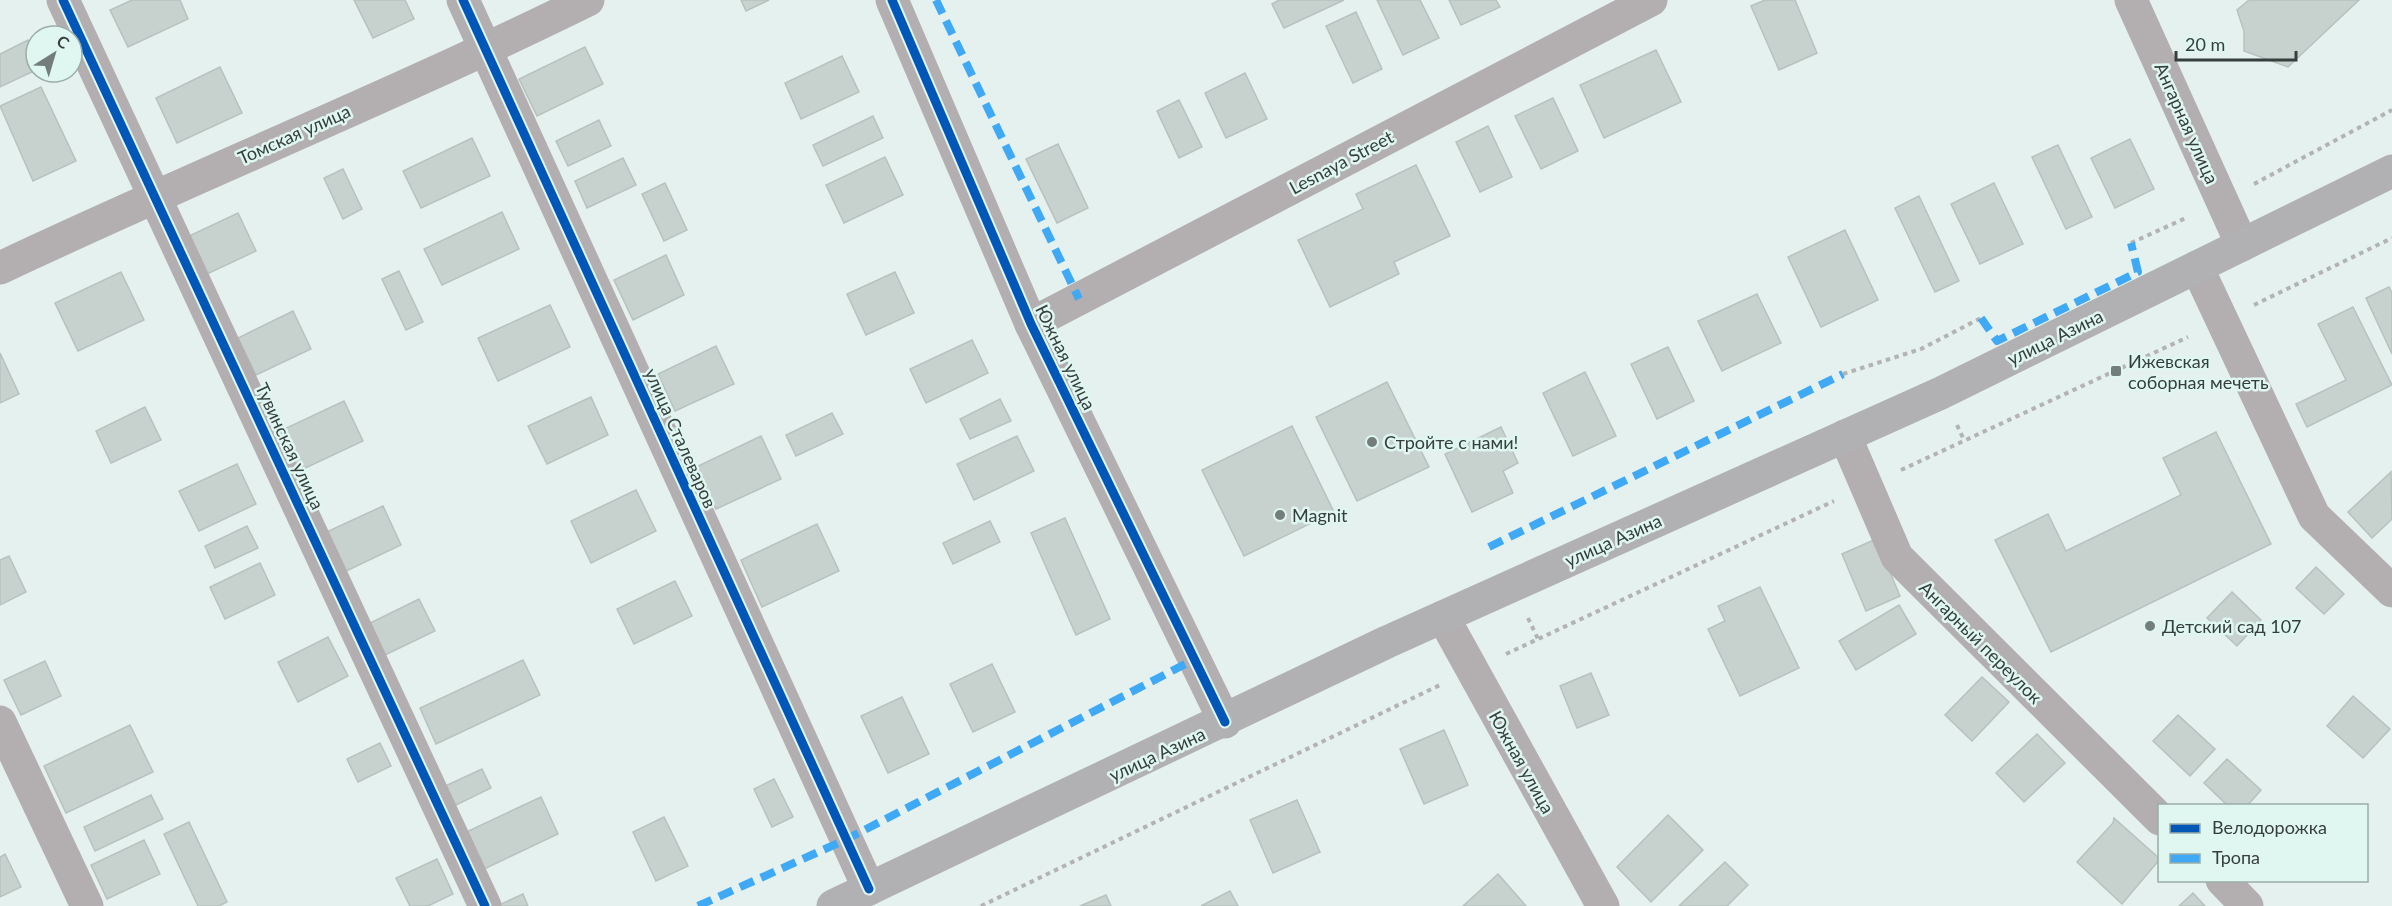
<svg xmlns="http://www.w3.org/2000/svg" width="2392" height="906" viewBox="0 0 2392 906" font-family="Lato,sans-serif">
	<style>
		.building { fill: #c7d2cf; stroke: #b7c2bf; stroke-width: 1.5 }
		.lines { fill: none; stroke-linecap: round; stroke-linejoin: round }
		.path { stroke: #b3b3b3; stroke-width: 4; stroke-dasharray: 4.5 4.5; stroke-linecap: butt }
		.minor { stroke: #b3aeb0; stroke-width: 33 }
		.primary { stroke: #b1b0b2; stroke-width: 33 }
		.quiet { stroke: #3fa9f5; stroke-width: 8; stroke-dasharray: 15 8; stroke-linecap: butt }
		.cycleway-casing { stroke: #dff6f1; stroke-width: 13 }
		.cycleway { stroke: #0057b8; stroke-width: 9 }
		.poi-dot { fill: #737d7b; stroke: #dff6f1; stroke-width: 2 }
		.labels { text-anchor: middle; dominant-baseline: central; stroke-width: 5; stroke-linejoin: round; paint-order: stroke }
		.street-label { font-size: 18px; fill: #363f3d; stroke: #dff6f1 }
		.poi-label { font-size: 18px; fill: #363f3d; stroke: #dff6f1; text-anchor: start }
	</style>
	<rect width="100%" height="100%" fill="#e4f1ee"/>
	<g class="building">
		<polygon points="132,0 180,0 188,19 128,47 110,10"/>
		<polygon points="354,0 405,0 414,19 373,38"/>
		<polygon points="741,0 769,0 746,11"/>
		<polygon points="1279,0 1344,0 1284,28 1272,4"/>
		<polygon points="1377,0 1420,0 1439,38 1403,55"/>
		<polygon points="1449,0 1496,0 1500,7 1461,25"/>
		<polygon points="1765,0 1795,0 1817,53 1779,70 1751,6"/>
		<polygon points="2249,0 2359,0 2288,67 2244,51 2244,31 2237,10"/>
		<polygon points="1356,12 1382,69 1353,83 1326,26"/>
		<polygon points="28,40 36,57 36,70 0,87 0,54"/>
		<polygon points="585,47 603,84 537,116 519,79"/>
		<polygon points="1656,50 1681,102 1604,138 1580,85"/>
		<polygon points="842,56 859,92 801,119 785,83"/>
		<polygon points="220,67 242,113 177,143 156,98"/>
		<polygon points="1245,73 1267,119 1226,138 1205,93"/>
		<polygon points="41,87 76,161 33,181 0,106"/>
		<polygon points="1553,98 1578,151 1541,169 1515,116"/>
		<polygon points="1179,100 1202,147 1179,158 1157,111"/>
		<polygon points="873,116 883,138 823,166 813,145"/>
		<polygon points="599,120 611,146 568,166 556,141"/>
		<polygon points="1488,126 1512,177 1480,192 1456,142"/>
		<polygon points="472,138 490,176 421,208 403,171"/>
		<polygon points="2130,139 2154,189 2115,208 2091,158"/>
		<polygon points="1058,144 1088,208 1057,223 1026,159"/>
		<polygon points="2058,145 2092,217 2066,229 2032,157"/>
		<polygon points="885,157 903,195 844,223 826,185"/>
		<polygon points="623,158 636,185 587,208 575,181"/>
		<polygon points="1416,165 1450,236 1394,262 1399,274 1330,307 1298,240 1363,209 1356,194"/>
		<polygon points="343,169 362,209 343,219 324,178"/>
		<polygon points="665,183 687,230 664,241 642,194"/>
		<polygon points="1994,183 2023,244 1980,264 1951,204"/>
		<polygon points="1919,196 1959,281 1935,292 1895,208"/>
		<polygon points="502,212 519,249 442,285 424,249"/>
		<polygon points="238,213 256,251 207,274 189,236"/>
		<polygon points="1845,230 1878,300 1821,327 1788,257"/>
		<polygon points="666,255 684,295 633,320 614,280"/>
		<polygon points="399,271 423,322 406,330 382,279"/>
		<polygon points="121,272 144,320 78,351 55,303"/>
		<polygon points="895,272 914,313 866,335 847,294"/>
		<polygon points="2389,287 2392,293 2392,354 2366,298"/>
		<polygon points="1757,294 1781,343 1722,371 1698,321"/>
		<polygon points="550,305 570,347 498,381 478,338"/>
		<polygon points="2353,307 2392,385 2307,427 2296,404 2346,380 2318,324"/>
		<polygon points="293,311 311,349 256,375 238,338"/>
		<polygon points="972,340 988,373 926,403 910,369"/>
		<polygon points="716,346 734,384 675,411 658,374"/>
		<polygon points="1668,347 1694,401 1657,419 1631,364"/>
		<polygon points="0,353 19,394 0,403"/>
		<polygon points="1585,372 1616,436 1573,456 1543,393"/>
		<polygon points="1387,382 1429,467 1357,501 1316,417"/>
		<polygon points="591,397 608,435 547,464 528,426"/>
		<polygon points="1000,399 1011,421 970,439 960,419"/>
		<polygon points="344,401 363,441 299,471 280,431"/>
		<polygon points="145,407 161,440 111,463 96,431"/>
		<polygon points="832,413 843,434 796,456 786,435"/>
		<polygon points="1292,426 1334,512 1244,556 1202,470"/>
		<polygon points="1501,427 1518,463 1503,471 1513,493 1472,512 1445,454"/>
		<polygon points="2216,432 2271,544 2051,652 1995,540 2048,514 2066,551 2181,495 2163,458"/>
		<polygon points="761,436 781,479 716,509 696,467"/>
		<polygon points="1017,436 1034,471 974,500 957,464"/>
		<polygon points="237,464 256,504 199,531 179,491"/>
		<polygon points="2391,472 2392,519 2372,538 2348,512"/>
		<polygon points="636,490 656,531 591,563 571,521"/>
		<polygon points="383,506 401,545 340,574 322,534"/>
		<polygon points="1065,518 1110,619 1076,635 1031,533"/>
		<polygon points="990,521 1000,542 953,564 943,543"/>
		<polygon points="817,524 839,571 762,607 741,560"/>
		<polygon points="247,526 258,548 215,568 205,546"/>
		<polygon points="1876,539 1900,596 1866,611 1842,554"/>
		<polygon points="9,556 26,592 0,605 0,560"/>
		<polygon points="260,563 275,595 225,619 210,587"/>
		<polygon points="2316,567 2344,594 2324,614 2296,588"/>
		<polygon points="675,581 692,616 634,644 617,609"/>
		<polygon points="1760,587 1799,668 1740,696 1708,629 1725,621 1718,606"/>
		<polygon points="2232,592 2261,620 2237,646 2207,618"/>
		<polygon points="419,599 435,631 385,655 370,623"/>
		<polygon points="1899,605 1916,634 1856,670 1839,641"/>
		<polygon points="328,637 348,676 298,702 278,662"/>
		<polygon points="523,660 540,695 436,744 420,708"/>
		<polygon points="45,661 61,696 21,715 4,680"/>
		<polygon points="992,664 1015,712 973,732 950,684"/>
		<polygon points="1591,673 1609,715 1577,728 1560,686"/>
		<polygon points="1982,677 2009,702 1972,741 1945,715"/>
		<polygon points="2353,696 2390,729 2363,758 2327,726"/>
		<polygon points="902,697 929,754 888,773 861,716"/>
		<polygon points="2178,715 2215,749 2190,776 2153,741"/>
		<polygon points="130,725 153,772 66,813 44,766"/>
		<polygon points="1444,730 1468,785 1424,804 1400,749"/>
		<polygon points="2037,734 2065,763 2024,802 1996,773"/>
		<polygon points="380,743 391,766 358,782 347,759"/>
		<polygon points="2227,759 2261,790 2247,806 2228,806 2204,783"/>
		<polygon points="482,769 491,788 454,806 445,786"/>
		<polygon points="774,779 793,817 772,827 754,789"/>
		<polygon points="151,795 163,819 95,851 84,827"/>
		<polygon points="541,797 558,834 482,870 464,833"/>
		<polygon points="1297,800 1320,852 1273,873 1250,820"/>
		<polygon points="1668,815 1703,850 1651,902 1617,867"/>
		<polygon points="664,817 688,866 656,881 633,832"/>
		<polygon points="2114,818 2160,859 2122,904 2077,862 2113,823"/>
		<polygon points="189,822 227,902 219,906 198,906 164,834"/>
		<polygon points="144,840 160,874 107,899 91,865"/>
		<polygon points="5,854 21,887 0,897 0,857"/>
		<polygon points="437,859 453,894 428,906 410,906 396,878"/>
		<polygon points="1725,862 1748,885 1727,906 1679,906"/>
		<polygon points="1498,874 1526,906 1463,906"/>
		<polygon points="1230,891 1238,906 1201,906"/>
		<polygon points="2193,893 2205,906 2179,906"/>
		<polygon points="523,894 528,906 497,906"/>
		<polygon points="1106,895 1111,906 1080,906"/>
	</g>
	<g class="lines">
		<g class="path">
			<polyline points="2254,184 2392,110"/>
			<polyline points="2131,243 2188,217"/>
			<polyline points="2254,305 2392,238"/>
			<polyline points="1843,374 1921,349 1981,318"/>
			<polyline points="1957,425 1964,440"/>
			<polyline points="1901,470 2188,337"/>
			<polyline points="1528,618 1538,639"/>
			<polyline points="1506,654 1834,501"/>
			<polyline points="981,906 1440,685"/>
		</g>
		<g class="minor">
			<polyline points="63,0 485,906"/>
			<polyline points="463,0 869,889"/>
			<polyline points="892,0 1031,324 1225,722"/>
			<polyline points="2131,0 2242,245"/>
			<polyline points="2197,267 2314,516 2392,591"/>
			<path d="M0 268C195 176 395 95 588 0"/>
			<polyline points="1031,324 1651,0"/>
			<polyline points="1845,436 1897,557 2160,819"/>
			<polyline points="1443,617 1603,906"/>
			<polyline points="0,722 87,906"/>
			<polyline points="2222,880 2247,906"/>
		</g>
		<polyline class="primary" points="833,906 1387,642 1941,393 2392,171"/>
		<g class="quiet">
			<polyline points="936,0 1079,299"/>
			<polyline points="1981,318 1997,341 2138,272 2131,243"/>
			<polyline points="1489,547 1843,374"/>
			<polyline points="698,906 845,840 1195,659"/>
		</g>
		<g class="cycleway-casing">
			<g id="cycleway">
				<polyline points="63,0 485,906"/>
				<polyline points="463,0 869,889"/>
				<polyline points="892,0 1031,324 1225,722"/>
			</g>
		</g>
		<use href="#cycleway" class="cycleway"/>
	</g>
	<g class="poi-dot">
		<rect x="2110" y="365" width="12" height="12" rx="3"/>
		<circle cx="1372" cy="442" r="6"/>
		<circle cx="1280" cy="515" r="6"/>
		<circle cx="2150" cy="626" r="6"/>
	</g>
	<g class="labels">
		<g class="street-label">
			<text transform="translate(2187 123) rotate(66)">Ангарная улица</text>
			<text transform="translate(294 134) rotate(-24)">Томская улица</text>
			<text transform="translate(1341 162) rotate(-28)">Lesnaya Street</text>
			<text transform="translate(2055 337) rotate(-26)">улица Азина</text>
			<text transform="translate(1066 357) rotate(64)">Южная улица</text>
			<text transform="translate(681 438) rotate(66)">улица Сталеваров</text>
			<text transform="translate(290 446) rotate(65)">Тувинская улица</text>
			<text transform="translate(1613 540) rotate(-24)">улица Азина</text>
			<text transform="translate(1981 642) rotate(45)">Ангарный переулок</text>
			<text transform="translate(1157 754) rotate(-25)">улица Азина</text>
			<text transform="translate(1522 762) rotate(61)">Южная улица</text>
		</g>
		<g class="poi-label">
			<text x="2128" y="361">Ижевская<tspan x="2128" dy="21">соборная мечеть</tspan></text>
			<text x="1384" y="442">Стройте с нами!</text>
			<text x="1292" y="515">Magnit</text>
			<text x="2162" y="626">Детский сад 107</text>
		</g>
	</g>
	<rect x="2158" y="804" width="210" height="78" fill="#dff6f1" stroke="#9bada9" stroke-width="1.5"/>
	<rect x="2170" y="824" width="30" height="9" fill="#0057b8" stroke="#9bada9" stroke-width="1.5"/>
	<text x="2212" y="834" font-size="18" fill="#363f3d">Велодорожка</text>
	<rect x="2170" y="854" width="30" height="9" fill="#3fa9f5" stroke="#9bada9" stroke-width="1.5"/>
	<text x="2212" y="864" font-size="18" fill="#363f3d">Тропа</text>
	<g transform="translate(54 54) rotate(37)"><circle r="28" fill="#dff6f1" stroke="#9bada9" stroke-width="1.5"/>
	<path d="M0-4.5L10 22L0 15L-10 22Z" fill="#737d7b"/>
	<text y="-9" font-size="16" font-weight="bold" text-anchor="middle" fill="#363f3d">С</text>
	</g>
	<path d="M2176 51v9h120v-9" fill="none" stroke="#363f3d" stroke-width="3"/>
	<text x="2185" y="51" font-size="18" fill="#363f3d" stroke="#dff6f1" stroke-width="4.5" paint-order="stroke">20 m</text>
</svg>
